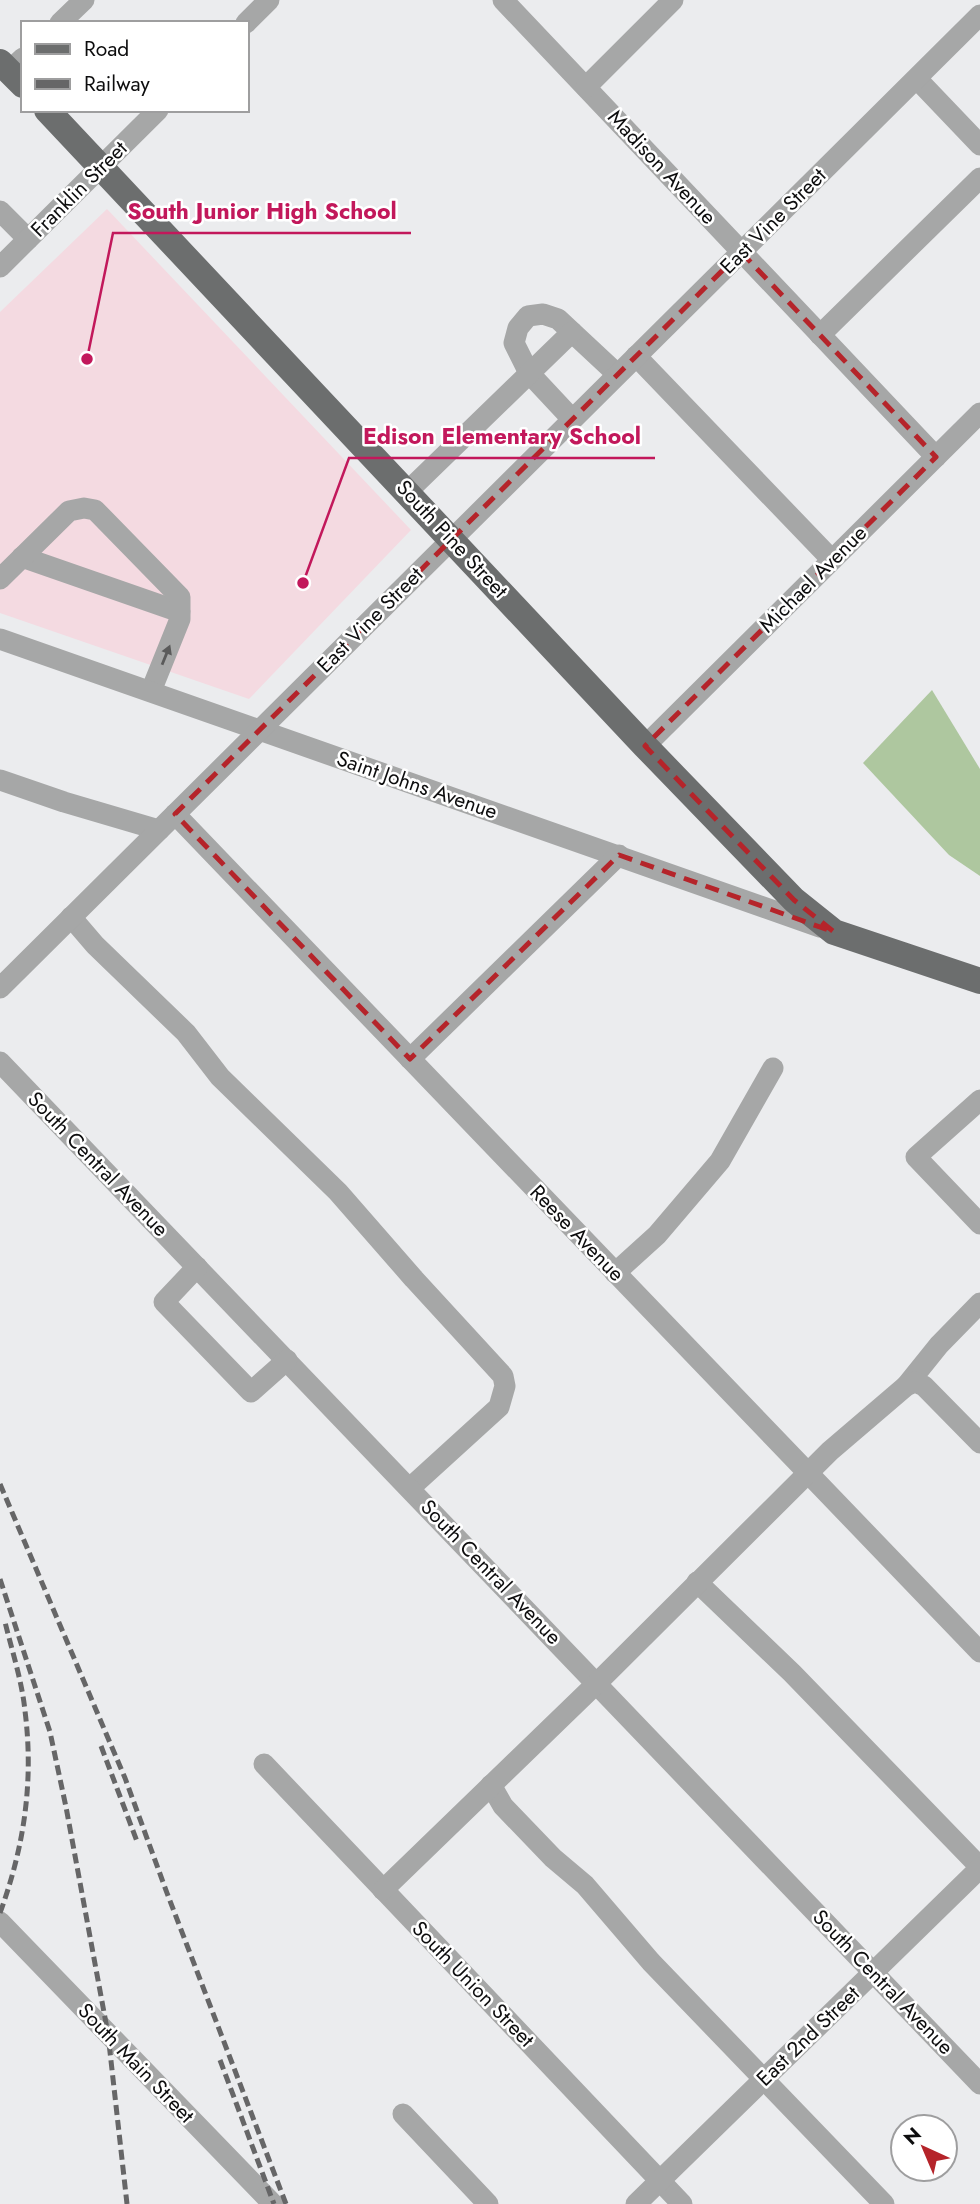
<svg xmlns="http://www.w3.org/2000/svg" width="980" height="2204" viewBox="0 0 980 2204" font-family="Jost,sans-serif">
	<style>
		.education { fill: #f4dae1 }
		.forest { fill: #aec79f }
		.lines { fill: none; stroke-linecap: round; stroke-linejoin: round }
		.minor { stroke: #a6a7a7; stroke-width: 21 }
		.major { stroke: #6c6e6e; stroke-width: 26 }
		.rail { stroke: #666667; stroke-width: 5; stroke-dasharray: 10 5; stroke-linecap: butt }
		.oneway { fill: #5a5a5a }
		.marked { fill: none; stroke: #b5242a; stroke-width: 5; stroke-dasharray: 14 9; stroke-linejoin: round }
		.labels { text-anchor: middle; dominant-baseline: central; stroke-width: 5; stroke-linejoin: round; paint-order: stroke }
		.street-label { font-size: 21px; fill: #0d0d0e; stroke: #fff }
		.leader { fill: none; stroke: #c2185b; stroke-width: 2.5 }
		.callout-dot { fill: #c2185b; stroke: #fff; stroke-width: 2.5 }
		.callout-label { font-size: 23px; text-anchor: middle; font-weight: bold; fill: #c2185b; stroke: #fff; stroke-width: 5; stroke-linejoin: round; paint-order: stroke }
	</style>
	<rect width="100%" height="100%" fill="#ebecee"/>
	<polygon class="education" points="107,209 411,530 249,699 0,613 0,312"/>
	<polygon class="forest" points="932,690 980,769 980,876 949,855 863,763"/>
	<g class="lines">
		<g class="minor">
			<polyline points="503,0 936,457"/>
			<polyline points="60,23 84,0"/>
			<polyline points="246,23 269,0"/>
			<polyline points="9,71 23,58"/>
			<polyline points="917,79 980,145"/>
			<polyline points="586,87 673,0"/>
			<polyline points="0,211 28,239"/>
			<polyline points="0,267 158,110"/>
			<polyline points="820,335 980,178"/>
			<polyline points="636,356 832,560"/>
			<polyline points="572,419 529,373 514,343 518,328 528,316 543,314 558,319 617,374"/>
			<polyline points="407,492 572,332"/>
			<polyline points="22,557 180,612"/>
			<polyline points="0,579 69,511 84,508 95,510 180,597 180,619 151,691"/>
			<polyline points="0,639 820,927"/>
			<polyline points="645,746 980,413"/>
			<polyline points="0,780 64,802 159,830"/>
			<polyline points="175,814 980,1652"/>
			<polyline points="71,917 95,945 186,1033 220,1077 338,1192 414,1279 503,1376 505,1386 499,1407 410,1488"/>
			<polyline points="0,988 980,15"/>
			<polyline points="410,1059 619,855"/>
			<polyline points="0,1062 980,2084"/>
			<polyline points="980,1100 916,1157 980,1224"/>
			<polyline points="197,1267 164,1302 251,1392 287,1360"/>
			<polyline points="615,1273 657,1235 720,1161 773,1068"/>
			<polyline points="906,1386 939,1345 980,1303"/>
			<polyline points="697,1582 792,1673 980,1867"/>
			<polyline points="264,1764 682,2204"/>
			<polyline points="491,1785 503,1806 553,1858 585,1885 651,1962 884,2204"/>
			<polyline points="383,1890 597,1683 830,1451 906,1386 915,1382 924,1386 980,1443"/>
			<polyline points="0,1922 273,2204"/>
			<polyline points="403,2114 488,2204"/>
			<polyline points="636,2204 980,1868"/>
		</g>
		<g class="major">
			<polyline points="0,62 23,85"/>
			<polyline points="47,110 645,746 794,900 834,932 980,981"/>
		</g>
		<g class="rail">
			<polyline points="0,1484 125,1778 167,1893 286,2204"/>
			<polyline points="0,1579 50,1732 66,1807 108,2034 127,2204"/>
			<polyline points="101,1746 138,1844"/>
			<path d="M0 1913C24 1847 34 1782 25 1711 22 1681 12 1651 5 1622"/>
			<polyline points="220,2060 274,2204"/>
		</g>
	</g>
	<defs><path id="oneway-solid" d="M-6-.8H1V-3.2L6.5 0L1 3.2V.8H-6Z" transform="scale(1.75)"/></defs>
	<use class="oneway" href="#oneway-solid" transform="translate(166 655) rotate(-68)"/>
	<path class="marked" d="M741 252 936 457 645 746 794 900 834 932 619 855 410 1059 175 814Z"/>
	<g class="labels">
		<g class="street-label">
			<text transform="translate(662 167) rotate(47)">Madison Avenue</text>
			<text transform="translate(79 189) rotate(-45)">Franklin Street</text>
			<text transform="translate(773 221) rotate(-45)">East Vine Street</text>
			<text transform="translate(452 539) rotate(47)">South Pine Street</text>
			<text transform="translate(813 579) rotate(-45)">Michael Avenue</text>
			<text transform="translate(370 620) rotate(-45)">East Vine Street</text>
			<text transform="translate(417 785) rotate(19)">Saint Johns Avenue</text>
			<text transform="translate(98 1164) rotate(46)">South Central Avenue</text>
			<text transform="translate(577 1233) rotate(46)">Reese Avenue</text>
			<text transform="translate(491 1572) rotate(46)">South Central Avenue</text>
			<text transform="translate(883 1982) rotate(46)">South Central Avenue</text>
			<text transform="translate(473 1984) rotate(46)">South Union Street</text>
			<text transform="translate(808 2036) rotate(-44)">East 2nd Street</text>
			<text transform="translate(136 2063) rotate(46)">South Main Street</text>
		</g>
	</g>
	<path class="leader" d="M87 359L113 233H411M303 583L349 458H655"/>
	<g class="callout-dot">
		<circle cx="87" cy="359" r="7"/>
		<circle cx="303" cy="583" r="7"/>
	</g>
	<g class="callout-label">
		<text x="262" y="219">South Junior High School</text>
		<text x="502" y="444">Edison Elementary School</text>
	</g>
	<rect x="21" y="21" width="228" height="91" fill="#ffffff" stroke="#9e9e9f" stroke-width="2"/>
	<rect x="35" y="44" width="35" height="10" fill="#6c6e6e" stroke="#9e9e9f" stroke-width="2"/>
	<text x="84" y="56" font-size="21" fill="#0d0d0e">Road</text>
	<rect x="35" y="79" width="35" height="10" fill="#666667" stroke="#9e9e9f" stroke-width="2"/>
	<text x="84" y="91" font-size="21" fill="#0d0d0e">Railway</text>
	<g transform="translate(924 2148) rotate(316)"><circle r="33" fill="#ffffff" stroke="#9e9e9f" stroke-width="2"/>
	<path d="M0-5L12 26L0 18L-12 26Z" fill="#b5242a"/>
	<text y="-10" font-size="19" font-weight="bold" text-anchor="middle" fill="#0d0d0e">N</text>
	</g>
</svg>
